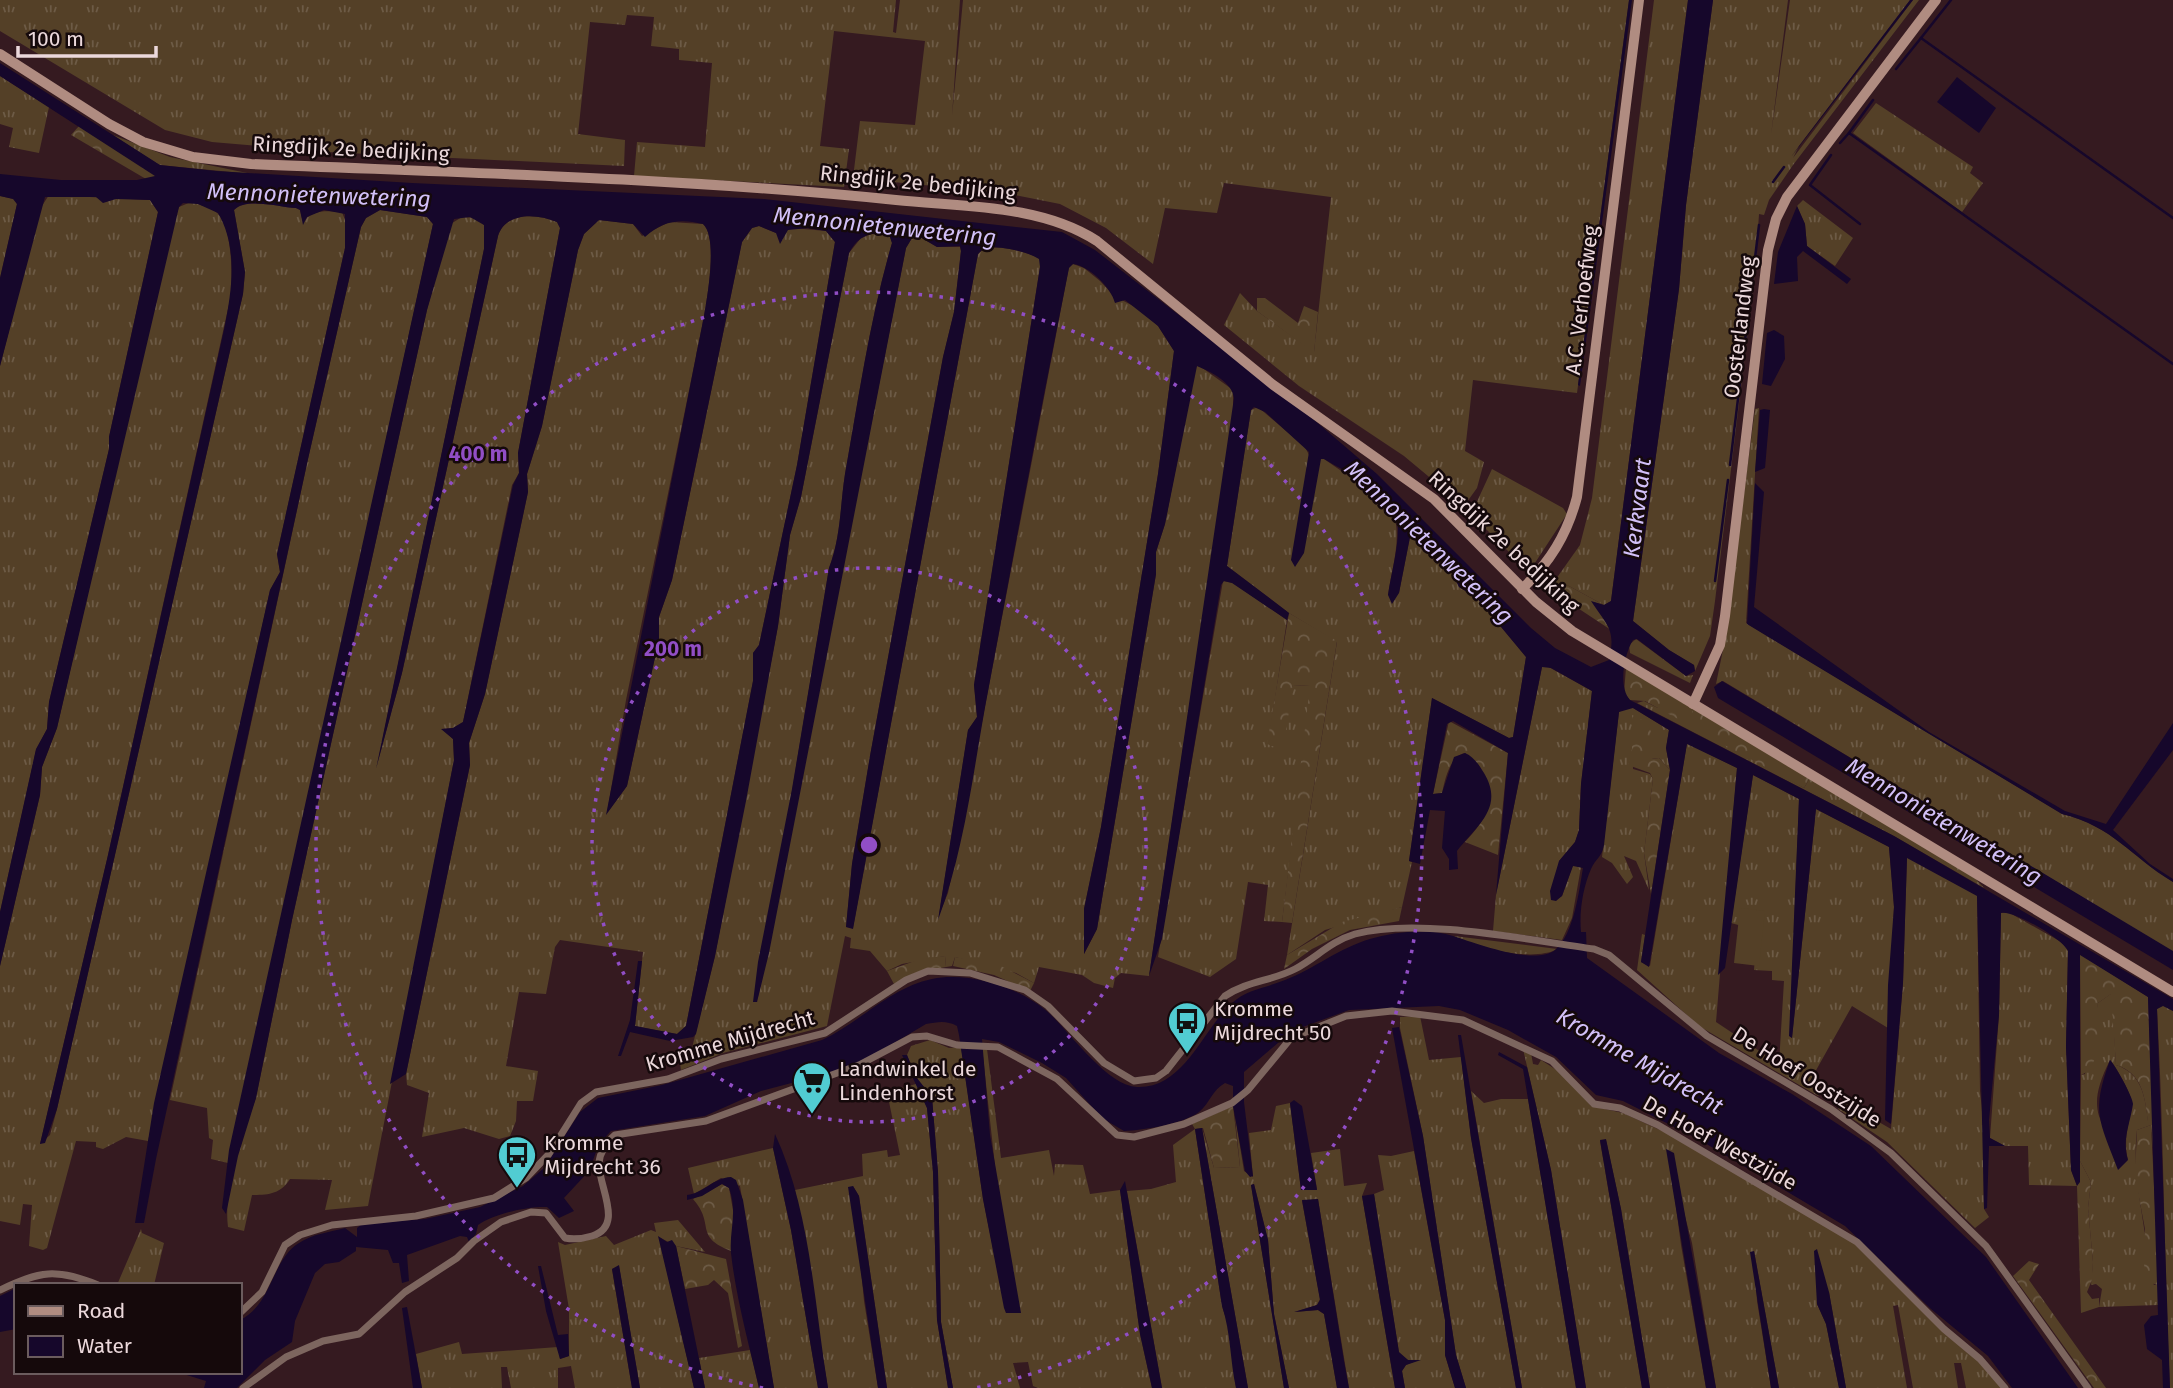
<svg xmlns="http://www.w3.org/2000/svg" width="2173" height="1388" viewBox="0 0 2173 1388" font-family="'Fira Sans',sans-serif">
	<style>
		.grass { fill: url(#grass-tufts); fill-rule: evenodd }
		.forest { fill: url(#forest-crowns) }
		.garden { fill: #544027 }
		.water { fill: #16072b }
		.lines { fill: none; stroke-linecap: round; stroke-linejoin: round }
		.stream { stroke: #16072b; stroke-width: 2.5 }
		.street { stroke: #7d665f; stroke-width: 7 }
		.secondary { stroke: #b08c81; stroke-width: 10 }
		.ring { fill: none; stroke: #914ec5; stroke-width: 3.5; stroke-dasharray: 3.5 7 }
		.labels { text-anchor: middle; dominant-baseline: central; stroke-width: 5; stroke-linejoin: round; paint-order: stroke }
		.street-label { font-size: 21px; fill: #ebd8db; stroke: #15090b }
		.poi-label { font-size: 21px; fill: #ebd8db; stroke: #15090b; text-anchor: start }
		.water-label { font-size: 23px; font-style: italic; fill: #d2c0f8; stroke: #15090b }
		.centre { fill: #914ec5; stroke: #15090b; stroke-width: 3.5 }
		.ring-label { font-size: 21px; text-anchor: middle; font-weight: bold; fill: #914ec5; stroke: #15090b; stroke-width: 5; stroke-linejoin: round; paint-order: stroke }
	</style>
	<defs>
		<pattern id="grass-tufts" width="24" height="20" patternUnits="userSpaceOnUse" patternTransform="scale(1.75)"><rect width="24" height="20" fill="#544027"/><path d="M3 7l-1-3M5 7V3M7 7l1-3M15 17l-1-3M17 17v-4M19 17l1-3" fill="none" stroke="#6d5b46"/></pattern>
		<pattern id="forest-crowns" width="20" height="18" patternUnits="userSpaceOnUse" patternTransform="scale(1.75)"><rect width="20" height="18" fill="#544027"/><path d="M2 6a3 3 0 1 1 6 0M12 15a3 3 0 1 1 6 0" fill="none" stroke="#6d5b46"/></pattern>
	</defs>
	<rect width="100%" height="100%" fill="#351a20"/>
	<g class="grass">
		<polygon points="0,0 896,0 893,32 896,33 900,0 960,0 952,116 963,0 1629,0 1577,393 1473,380 1465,451 1484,462 1477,488 1464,506 1404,456 1299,386 1224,325 1240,293 1257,311 1314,352 1331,197 1224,183 1217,213 1165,208 1153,264 1106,228 1060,204 1004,193 853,178 860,121 915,125 925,41 834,31 820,146 849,149 844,187 634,176 637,142 705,147 712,63 679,60 679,49 651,46 654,17 627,15 625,25 590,22 578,134 625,140 624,166 327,152 212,142 165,130 0,31"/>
		<polygon points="1654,0 1688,0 1611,601 1604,605 1556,579 1580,545 1592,498"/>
		<polygon points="1713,0 1788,0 1771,135 1790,0 1910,0 1799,146 1793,158 1913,0 1919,0 1793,165 1769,200 1764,215 1759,214 1755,272 1715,601 1710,636 1695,671 1694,665 1669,650 1633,621 1679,289 1686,205"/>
		<polygon points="0,76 49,107 39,153 9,147 13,128 0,124"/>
		<polygon points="1876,103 1973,167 1970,173 1983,183 1962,212 1853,133"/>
		<polygon points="113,135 170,157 252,174 159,165"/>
		<polygon points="49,195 150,200 158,212 109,437 109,449 49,702 47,729 36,750 0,912 0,366 40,209"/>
		<polygon points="0,196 14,199 17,204 0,278"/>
		<polygon points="1803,200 1853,238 1835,266 1807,246 1805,224 1797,206"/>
		<path d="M191 202C198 204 211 208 216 212 233 225 232 276 231 295L108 855 40 1144 50 1135 57 1109 243 294 245 272 234 210C245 197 280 207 296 208L300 210 303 223C311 209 327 211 342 212L346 223 345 248 277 554 280 572 270 590 148 1141 126 1137 103 1149 96 1147V1142L76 1141 47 1248 43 1250 29 1246 32 1205 23 1204 20 1225 0 1221V966L40 795 42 767 57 728 171 231 179 207Z"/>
		<polygon points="380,210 427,217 433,224 228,1163 211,1159 213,1140 209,1138 207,1108 170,1100 308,459 361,227 366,218"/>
		<path d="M462 217 477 218 484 225V249L378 761 402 673 498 236C506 212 536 213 557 222L560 228 518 453 519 473 512 485 463 722 453 728 442 729 453 739 454 760 368 1206 325 1210 332 1180 290 1179C281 1194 268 1195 252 1195L244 1231 228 1227C223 1189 243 1134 256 1098L292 920 427 310 449 225Z"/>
		<path d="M599 220 633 224 642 236 669 222 703 224C722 241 701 331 696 356L626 700 607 813 627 786 659 639V617L672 580 742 242 752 228 759 226 776 233 793 228 826 231 835 242 797 465 759 645 753 653V681L686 1026 677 1034 635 1026 643 952 560 940 555 947 546 994 519 992 506 1066 538 1071 533 1101H517L516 1121 510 1136 499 1139 464 1128 422 1137 429 1093 407 1085 406 1074 470 765 469 743 485 694 528 492 527 474 542 426 578 250 584 234Z"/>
		<path d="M877 232 890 237 892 243C870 318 859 396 845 474 840 506 841 537 829 568L757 1002 906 248 912 238 920 237 937 247H960L961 251 954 312 943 357 870 756 852 864 846 927 853 928 978 254 985 247C1003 247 1024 250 1040 259V267L974 685 977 717 968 730 939 915 948 893 970 785 1069 267 1073 264 1084 268 1100 281 1114 296 1141 310 1158 326 1174 351 1158 474 1101 827 1084 909V954L1097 929 1156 574V552L1165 524 1195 369 1197 366 1201 367 1233 390V413L1149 976 1121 973 1115 978 1113 988 1094 983 1082 975 1039 967 1034 983 1016 973 955 957 952 966 946 967 945 956 902 964 887 971 870 951 850 948 851 938 845 936 827 1026 723 1053 681 1070 680 1063 689 1058 691 1052 715 956 778 626 790 535 801 497 849 253 861 238Z"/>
		<path d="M1258 407 1305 447 1310 457 1324 459 1389 504C1405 530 1392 566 1388 595L1399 593 1410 537 1416 535 1450 568 1459 587 1477 598 1526 657 1513 737 1509 738 1432 698 1409 861 1412 862 1402 907 1325 930 1287 955 1337 642 1289 613 1227 566 1251 410Z"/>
		<path d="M1759 408 1746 623 2062 814C2114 827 2130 856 2173 882V952L1723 681 1716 684 1725 640 1755 409Z"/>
		<polygon points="1492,469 1563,508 1567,514 1529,572 1474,517 1479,512 1475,506"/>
		<polygon points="1223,581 1233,583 1287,620 1268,744 1293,685 1310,686 1311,694 1282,922 1264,921 1268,885 1248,882 1236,959 1210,977 1158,957"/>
		<polygon points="1636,639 1686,676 1693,675 1690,683 1630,653 1629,645"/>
		<polygon points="1545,665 1592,691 1581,784 1579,830 1575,842 1559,861 1556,898 1562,896 1573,865 1581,867 1572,918 1562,940 1493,931 1496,895 1542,667"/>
		<polygon points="1644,701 1658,708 1694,709 1756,760 1804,788 1810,778 1975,878 1984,888 1894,836 1637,703"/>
		<polygon points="1625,708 1633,708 1669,730 1666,748 1670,770 1659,758 1651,759 1632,716 1633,769 1650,774 1653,779 1644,853 1649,890 1636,861 1624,856 1633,877 1627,884 1612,863 1602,857 1619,712"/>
		<polygon points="1687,743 1737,768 1716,1022 1779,1064 1784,981 1772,980 1772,971 1754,970 1757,930 1731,923 1753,775 1799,799 1790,1036 1792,1038 1816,809 1889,847 1894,907 1888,1028 1852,1006 1810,1081 1822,1088 1818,1096 1699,1026 1637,970 1642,934 1645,935 1641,962 1650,966"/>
		<path d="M1907 857 1977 895 1980 1091C1985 1130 1983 1170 1984 1209L1989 1217 1975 1228 1887 1142 1838 1109 1844 1102 1891 1129 1903 983Z"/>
		<polygon points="2008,912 2063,943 2068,951 2066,1047 2071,1170 2077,1186 2029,1185 2028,1146 2005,1146 1990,1138 1999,1015 2001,913"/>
		<path d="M1454 936 1557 949C1535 962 1476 949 1454 936Z"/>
		<path d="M2112 993 2116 1065C2142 1074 2145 1096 2148 1121H2153L2154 1159 2151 1125 2137 1130C2133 1165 2139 1194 2144 1228 2149 1253 2140 1261 2154 1285H2158V1305L2099 1307 2102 1289 2096 1284 2091 1285 2093 1262 2088 1208 2091 1182 2080 1161 2081 1075 2085 1074 2098 1003ZM2110 1060C2116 1066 2133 1097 2132 1104 2129 1125 2123 1139 2128 1160 2097 1122 2086 1108 2110 1060Z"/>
		<path d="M2163 1005 2173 1011V1388H2170C2164 1262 2164 1135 2157 1009Z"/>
		<polygon points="1420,1016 1429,1060 1461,1057 1471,1138 1516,1388 1466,1388 1456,1355 1423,1136 1400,1028 1400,1017"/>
		<polygon points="930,1040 949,1048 961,1047 983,1199 1006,1313 996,1175 982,1047 987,1049 1001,1158 1049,1150 1054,1176 1055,1164 1083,1165 1090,1194 1120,1190 1140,1334 1152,1388 1038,1388 1033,1386 1028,1362 1013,1363 1020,1388 953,1388 941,1322 938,1172 932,1097 916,1077 907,1055 911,1046"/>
		<polygon points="1523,1049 1531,1053 1533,1064 1538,1065 1541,1060 1569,1078 1591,1106 1623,1113 1671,1135 1851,1239 1965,1345 2002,1388 1966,1388 1961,1363 1954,1363 1958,1388 1913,1388 1898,1305 1893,1306 1907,1388 1846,1388 1829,1292 1818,1291 1817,1304 1826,1324 1839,1388 1779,1388 1754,1251 1757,1301 1771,1388 1716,1388 1692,1243 1669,1155 1681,1245 1706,1388 1650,1388 1621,1209 1606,1140 1600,1141 1642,1388 1586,1388 1551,1170"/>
		<polygon points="916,1084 927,1108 933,1172 937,1320 948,1388 887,1388 859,1196 853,1186 864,1301 878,1388 828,1388 795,1190 863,1176 862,1154 887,1150 888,1157 900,1155 887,1092"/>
		<polygon points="1471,1091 1484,1103 1501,1099 1528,1099 1576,1388 1522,1388"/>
		<polygon points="1290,1103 1301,1190 1317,1189 1311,1153 1340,1149 1344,1186 1367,1183 1362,1196 1395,1388 1349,1388 1318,1199 1302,1201 1320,1299 1317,1305 1295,1312 1318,1310 1324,1314 1337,1388 1289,1388 1274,1314 1268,1240 1254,1184 1251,1185 1284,1388 1248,1388 1202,1128 1214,1168 1240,1167 1235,1116 1244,1171 1253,1177 1249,1133 1271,1130 1276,1106"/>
		<polygon points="1195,1129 1222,1306 1228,1325 1236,1388 1162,1388 1127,1191 1151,1189 1176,1182 1173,1145"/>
		<polygon points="773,1148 791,1230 818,1388 774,1388 740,1186 721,1178 694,1194 688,1168"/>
		<polygon points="1414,1151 1445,1320 1445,1355 1455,1388 1405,1388 1402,1371 1406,1365 1418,1360 1408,1360 1399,1353 1374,1194 1384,1190 1378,1155 1391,1156"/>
		<polygon points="678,1220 705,1252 676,1246 659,1237 694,1388 640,1388 619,1266 612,1269 632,1388 575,1388 571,1366 558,1368 558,1388 511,1388 507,1367 501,1367 502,1388 422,1388 416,1354 459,1342 462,1354 558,1347 560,1359 569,1356 569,1309 558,1242 565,1245 606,1236 614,1245 651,1230 656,1232 654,1223"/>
		<polygon points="141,1229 142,1233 164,1243 154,1285 117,1285"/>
		<polygon points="750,1350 759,1388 705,1388 699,1358"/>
	</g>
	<g class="forest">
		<polygon points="79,126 153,173 156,177 146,179 71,135"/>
		<polygon points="1257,298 1265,298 1298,323 1304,306 1318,312 1314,353 1257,311"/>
		<polygon points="1556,579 1604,605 1593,602 1611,630 1546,587"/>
		<polygon points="1289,613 1337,641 1292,923 1282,922 1310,686 1293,685 1284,743 1275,747 1267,744"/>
		<polygon points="1626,668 1810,778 1804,788 1691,727 1693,711 1684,719 1678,719 1645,701 1630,700 1624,693"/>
		<polygon points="1632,715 1648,723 1656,747 1652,759 1659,758 1670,770 1651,894 1644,853 1653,779 1650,773 1628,765 1632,749"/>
		<path d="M1449 721 1508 753 1498 855 1465 842C1496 810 1500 784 1465 753 1450 756 1445 779 1442 793L1433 794Z"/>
		<polygon points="1402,907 1399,921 1350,930 1312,949 1284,969 1287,955 1342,922"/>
		<path d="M2080 954 2148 997 2153 1121 2148 1122C2145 1098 2143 1073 2116 1065L2111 994 2098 1003C2096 1022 2104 1067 2081 1075Z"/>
		<polygon points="945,956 946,967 915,973 894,984 887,971 920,959"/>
		<polygon points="955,957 999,965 1034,983 1030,991 994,975 953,966"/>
		<polygon points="1233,1106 1240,1167 1214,1168 1203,1128 1195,1129 1192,1124"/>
		<polygon points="2151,1125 2158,1267 2158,1285 2146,1282 2144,1276 2145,1229 2135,1176 2137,1130"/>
		<polygon points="2080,1161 2091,1182 2088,1208 2093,1262 2092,1280 2087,1292 2092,1299 2099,1298 2099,1307 2081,1313 2077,1186"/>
		<path d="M722 1184 729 1188 735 1221 731 1251C693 1236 716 1225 693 1199Z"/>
		<polygon points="676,1246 726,1259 742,1346 738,1348 728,1293 714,1280 708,1285 685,1289"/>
		<polygon points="2029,1261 2039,1264 2029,1280 2106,1388 2094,1388 2013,1276"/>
	</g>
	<polygon class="garden" points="1740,908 1765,911 1759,966 1734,963"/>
	<g class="water">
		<polygon points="1629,0 1632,0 1580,386 1578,385"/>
		<path d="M1688 0H1713L1686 205 1679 289 1633 621 1669 650 1694 665 1695 671 1686 676 1637 639 1633 640C1624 654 1618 687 1630 700L1894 836 2173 999V1011L2163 1006 2157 1009 2170 1388H2163L2162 1360 2147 1349 2144 1325 2151 1316 2158 1315 2148 997 2080 955V1182L2077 1186 2071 1170 2066 1047 2068 951C2063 939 2012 909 2001 913L1999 1015 1989 1120 1990 1138 2005 1146H1989L1987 1208 1984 1209 1977 896 1907 858 1903 983 1891 1124 1885 1120 1888 985 1894 907 1889 847 1816 809 1792 1038 1789 1036 1799 799 1753 775 1725 968 1718 975 1737 768 1687 744 1649 967 1641 962 1670 770 1666 748 1669 730 1633 708 1619 712 1604 845C1602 857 1596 858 1591 869 1583 887 1579 912 1581 932H1586L1587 958 1719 1053 1792 1094 1871 1146 1986 1257 2078 1388H2012L1988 1356 1931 1309 1845 1226 1698 1139 1623 1101 1596 1095 1556 1057 1508 1030 1460 1010 1439 1006 1349 1010 1292 1031 1244 1072V1102L1253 1176 1250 1177 1245 1171 1233 1106V1086L1225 1083C1212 1090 1210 1103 1199 1112 1183 1124 1144 1130 1124 1131L1102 1118 1066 1078 1042 1063 999 1042 982 1039 990 1135 1021 1313H1006L1004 1308 983 1199 959 1035 957 1026C946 1020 938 1022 926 1024L867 1059 841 1070 761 1091 705 1116 611 1131 599 1144 589 1171 564 1198 574 1211 559 1218 547 1207C527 1206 494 1214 478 1225L476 1234 469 1242 467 1237 460 1236 407 1255 409 1281 402 1283 399 1263H393L388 1250 356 1247V1251L339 1262 325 1264 315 1273 295 1321 292 1342 265 1360 237 1388H204L206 1381 177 1372H240V1320C272 1305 272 1259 299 1243 312 1234 330 1232 345 1228L357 1237V1228L362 1224 425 1219 480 1207 523 1186 544 1168 580 1112 598 1098 662 1085 822 1040C859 1023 891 987 932 979 970 971 1022 988 1050 1014 1071 1034 1108 1086 1137 1087 1184 1089 1203 1029 1232 1003 1247 989 1266 988 1285 980 1314 969 1339 948 1370 939 1394 932 1429 928 1453 936 1475 943 1535 966 1555 950 1574 934 1579 891 1583 868L1573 866 1562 896 1556 901 1551 900 1550 891 1559 861 1575 842 1579 830 1581 784 1592 691 1551 668 1542 667 1496 895 1508 753 1453 721 1447 724 1433 794 1442 793 1454 757 1465 753C1474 757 1479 765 1484 773 1505 808 1476 826 1457 851L1458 869 1449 870V859L1442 848 1445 811 1430 810 1420 864 1409 861 1432 698 1509 738 1513 737 1526 657 1477 598 1459 587 1450 568 1416 535 1410 537 1399 593 1392 604 1388 595C1391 574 1398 550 1398 529 1398 496 1349 474 1324 459H1321L1304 553 1295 567 1291 560 1309 452 1265 412 1254 407 1251 410 1227 566 1289 613 1287 620 1232 583 1224 581 1221 585 1162 939 1149 976 1234 398C1232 382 1211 372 1197 366L1165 524 1156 552V574L1097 929 1084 954V909L1101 827 1158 474 1174 351 1158 326 1125 300 1115 303C1111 287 1089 266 1073 264L1069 268C1041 407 1015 546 989 686 974 763 966 846 938 920L968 730 977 717 974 685 1040 267 1039 259C1024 250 1003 247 985 247L978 254 853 929 846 927 852 864 870 756 943 357 954 312 961 251 960 246 937 247 920 237 912 238 906 248 769 953 757 1002H753L758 962 792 789 829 568C841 537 840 506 845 474 859 396 870 318 892 243L890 237C872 229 858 236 849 253L801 497 790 535 778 626 746 801 715 956 696 1034 693 1037 670 1041 630 1032 621 1056H618L630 1020 638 961H642L635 1026 677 1034 686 1026 753 681V653L759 645 797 465 835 242 826 231 808 228 788 230 780 244 776 233 759 226 752 228 742 242 672 580 659 617V639L627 786 606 815 696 356C701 331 722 241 703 224 680 218 662 221 645 237L633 224 599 220 584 234 578 250 542 426 527 474 528 492 485 694 469 743 470 765 406 1074 390 1084 454 760 453 739 441 729 453 728 463 722 513 485 519 473 518 453 560 228 557 222C536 213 506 212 498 236L402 673 376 769 484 249V225L470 217 454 219 427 310 292 920 256 1098 238 1156 226 1214 222 1208 229 1150 433 224 427 217 380 210 366 218 361 227 308 459 156 1159 144 1223H135L154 1103 270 590 280 572 277 554 345 248V214L324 210 307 217 303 225 300 210 296 208C280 207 245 197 234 210L245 272 243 294 57 1109 45 1143 40 1144 108 855 225 325C232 289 238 247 218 213L198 204 183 203 179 207 57 728 42 767 40 795 0 966V912L36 749 47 729 49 702 109 449V437L158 212 150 200 116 199 103 203 96 197H45L0 366V278L17 204 13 199 0 196V174L61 180H137L155 176 0 76V63L160 165 216 171 412 183 764 199 1062 232 1095 250 1313 419 1377 474 1531 628 1555 648 1591 667 1609 660C1616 629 1608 627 1591 601L1604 605 1611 601Z"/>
		<polygon points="1910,0 1913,0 1791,157 1799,146"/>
		<polygon points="1957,77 1996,108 1979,133 1937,102"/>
		<polygon points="1797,206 1805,224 1807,246 1851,279 1847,284 1803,251 1797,257 1798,281 1774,284 1778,252"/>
		<polygon points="1774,330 1784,336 1785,359 1771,386 1762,384 1767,333"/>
		<polygon points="1764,409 1770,410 1765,468 1755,472 1760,410"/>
		<path d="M1755 483 1764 492 1754 607 1929 732 2065 811 2106 824 2173 723V750L2113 830 2150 864 2173 879V882C2130 856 2114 827 2062 814L1747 624Z"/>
		<polygon points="1722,681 2173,951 2173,970 1718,698 1714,687"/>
		<polygon points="1399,1027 1423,1136 1456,1355 1466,1388 1455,1388 1445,1355 1445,1320 1392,1028"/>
		<polygon points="1458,1035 1461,1035 1522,1388 1516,1388 1471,1138"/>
		<polygon points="1499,1052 1527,1067 1551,1170 1586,1388 1576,1388 1523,1069 1498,1055"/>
		<polygon points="902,1055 907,1055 916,1077 932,1097 938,1172 941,1322 953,1388 948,1388 937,1320 933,1172 927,1108"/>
		<path d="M2110 1060C2115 1065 2133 1097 2133 1104 2130 1125 2122 1138 2128 1160L2118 1170C2099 1120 2091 1112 2110 1060Z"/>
		<polygon points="1294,1100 1302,1106 1317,1190 1301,1190 1290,1103"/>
		<path d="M1202 1128 1248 1388H1236C1230 1361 1231 1333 1222 1306L1195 1129Z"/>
		<path d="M775 1134C811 1212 814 1304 828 1388H818L791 1230 773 1148Z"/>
		<polygon points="1606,1139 1621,1209 1650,1388 1642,1388 1600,1140"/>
		<polygon points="1666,1149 1674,1153 1716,1388 1706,1388"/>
		<path d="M731 1177 736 1180 743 1200 774 1388H759C749 1344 736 1298 731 1253 729 1230 738 1213 729 1188L722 1184 702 1196 687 1200V1195C704 1193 713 1178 731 1177Z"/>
		<polygon points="1125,1181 1162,1388 1152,1388 1140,1334 1120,1190"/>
		<polygon points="1254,1184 1268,1240 1274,1314 1289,1388 1284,1388 1251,1185"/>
		<polygon points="853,1186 859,1196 887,1388 878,1388 848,1187"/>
		<polygon points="1374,1194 1399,1352 1408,1360 1421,1360 1406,1365 1402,1371 1405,1388 1395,1388 1362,1196"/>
		<polygon points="1318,1199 1344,1361 1349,1388 1337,1388 1324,1314 1318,1310 1294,1312 1317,1305 1320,1300 1302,1200"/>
		<polygon points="658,1236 667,1242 672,1240 676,1246 705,1388 694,1388"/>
		<polygon points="1817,1249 1829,1292 1846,1388 1839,1388 1826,1324 1817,1304 1814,1251"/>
		<polygon points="1754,1251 1779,1388 1771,1388 1750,1252"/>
		<polygon points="619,1265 640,1388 632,1388 612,1269"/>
		<polygon points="538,1266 541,1266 558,1335 568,1334 569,1356 560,1359 546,1311"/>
		<polygon points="16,1288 16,1329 0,1332 0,1296"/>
		<polygon points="407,1307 422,1388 413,1388 402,1308"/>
	</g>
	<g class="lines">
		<g class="stream">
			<polyline points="1951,0 1921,38 2173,218"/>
			<polyline points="1896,69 1921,38"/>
			<polyline points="1873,100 1849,133 2173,364"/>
			<polyline points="1840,143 1849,133"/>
			<polyline points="1831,155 1810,185 1860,224"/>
			<polyline points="1773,182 1784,167"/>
			<polyline points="1730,465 1759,225"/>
			<polyline points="1715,581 1728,480"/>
		</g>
		<g class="street">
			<path d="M0 1290C40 1271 56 1268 98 1285"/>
			<path d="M240 1313 262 1292 285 1245 300 1235 332 1225 416 1216 494 1198 526 1178 549 1154 581 1103 596 1092 668 1079 721 1059 825 1033 906 980 928 971 970 973 1025 990 1048 1006 1104 1063 1134 1081 1156 1078 1166 1071 1225 996C1247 981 1272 981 1295 969 1316 958 1331 941 1355 934 1418 917 1528 940 1594 949L1609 955 1707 1036 1831 1109 1891 1153 1986 1246 2088 1388"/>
			<path d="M243 1388 286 1357 323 1341 359 1334 405 1292 457 1258 474 1241 501 1222 531 1212 546 1213 565 1238C575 1240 582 1239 592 1236 625 1226 598 1186 599 1163 600 1151 607 1142 615 1135L706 1121 859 1065 912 1037 927 1036 957 1045 998 1047 1057 1079 1117 1135 1134 1137 1184 1124 1232 1103 1248 1090 1291 1038 1346 1016 1392 1011 1463 1020 1552 1061 1594 1104 1620 1108 1658 1125 1857 1242 1944 1329 1980 1359 2005 1388"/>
		</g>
		<g class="secondary">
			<path d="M0 54 109 124 143 142 193 157 251 164C466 173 682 178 896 200 962 207 1040 204 1097 241L1272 384 1434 499 1536 602 1572 631 2173 992"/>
			<path d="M1522 589C1550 562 1567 535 1577 497L1639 0"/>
			<polyline points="1693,704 1720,645 1725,616 1768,250 1776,219 1787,197 1936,0"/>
		</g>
	</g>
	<g class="ring">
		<circle cx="869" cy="845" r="277"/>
		<path d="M763 1388A553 553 0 1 1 975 1388"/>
	</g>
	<defs>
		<g id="bus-pin" transform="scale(2.0125)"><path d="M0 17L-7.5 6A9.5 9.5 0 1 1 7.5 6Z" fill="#51ccd2" stroke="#15090b"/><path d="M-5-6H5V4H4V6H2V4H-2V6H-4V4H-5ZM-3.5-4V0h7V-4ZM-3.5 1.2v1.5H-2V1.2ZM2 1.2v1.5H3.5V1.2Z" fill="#111"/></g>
		<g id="supermarket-pin" transform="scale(2.0125)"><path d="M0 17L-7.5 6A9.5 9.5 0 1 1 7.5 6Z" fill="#51ccd2" stroke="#15090b"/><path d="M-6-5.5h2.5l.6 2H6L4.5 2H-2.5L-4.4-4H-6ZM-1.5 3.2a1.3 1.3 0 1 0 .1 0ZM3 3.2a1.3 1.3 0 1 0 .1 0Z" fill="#111"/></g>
	</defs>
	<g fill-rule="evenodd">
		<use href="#bus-pin" x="1187" y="1021"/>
		<use href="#supermarket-pin" x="812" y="1081"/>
		<use href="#bus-pin" x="517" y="1155"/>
	</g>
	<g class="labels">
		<g class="street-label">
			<text transform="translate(351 149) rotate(3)">Ringdijk 2e bedijking</text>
			<text transform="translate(918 183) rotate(6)">Ringdijk 2e bedijking</text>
			<text transform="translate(1582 300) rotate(-83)">A.C. Verhoefweg</text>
			<text transform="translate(1740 327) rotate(-83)">Oosterlandweg</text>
			<text transform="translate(1504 542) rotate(43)">Ringdijk 2e bedijking</text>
			<text transform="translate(730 1041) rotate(-16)">Kromme Mijdrecht</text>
			<text transform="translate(1807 1077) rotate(32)">De Hoef Oostzijde</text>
			<text transform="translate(1720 1143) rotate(29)">De Hoef Westzijde</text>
		</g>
		<g class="poi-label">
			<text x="1214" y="1009">Kromme<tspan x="1214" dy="24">Mijdrecht 50</tspan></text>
			<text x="839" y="1069">Landwinkel de<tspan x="839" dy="24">Lindenhorst</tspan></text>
			<text x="544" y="1143">Kromme<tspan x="544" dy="24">Mijdrecht 36</tspan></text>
		</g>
		<g class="water-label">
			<text transform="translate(319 195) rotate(2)">Mennonietenwetering</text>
			<text transform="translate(885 226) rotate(6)">Mennonietenwetering</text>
			<text transform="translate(1637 508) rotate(-83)">Kerkvaart</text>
			<text transform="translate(1429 542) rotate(44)">Mennonietenwetering</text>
			<text transform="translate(1944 821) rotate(31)">Mennonietenwetering</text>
			<text transform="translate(1640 1061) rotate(30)">Kromme Mijdrecht</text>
		</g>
	</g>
	<circle cx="869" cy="845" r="10" class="centre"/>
	<g class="ring-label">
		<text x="478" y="461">400 m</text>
		<text x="673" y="656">200 m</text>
	</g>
	<rect x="14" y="1283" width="228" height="91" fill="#15090b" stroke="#6b5c5e" stroke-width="2"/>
	<rect x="28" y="1306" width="35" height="10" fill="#b08c81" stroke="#6b5c5e" stroke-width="2"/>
	<text x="77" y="1318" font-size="21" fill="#ebd8db">Road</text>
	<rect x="28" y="1336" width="35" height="21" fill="#16072b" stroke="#6b5c5e" stroke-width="2"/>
	<text x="77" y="1353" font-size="21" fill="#ebd8db">Water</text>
	<path d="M18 46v10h138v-10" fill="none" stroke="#ebd8db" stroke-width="3.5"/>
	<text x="28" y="46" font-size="21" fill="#ebd8db" stroke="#15090b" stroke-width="5" paint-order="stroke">100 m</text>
</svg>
